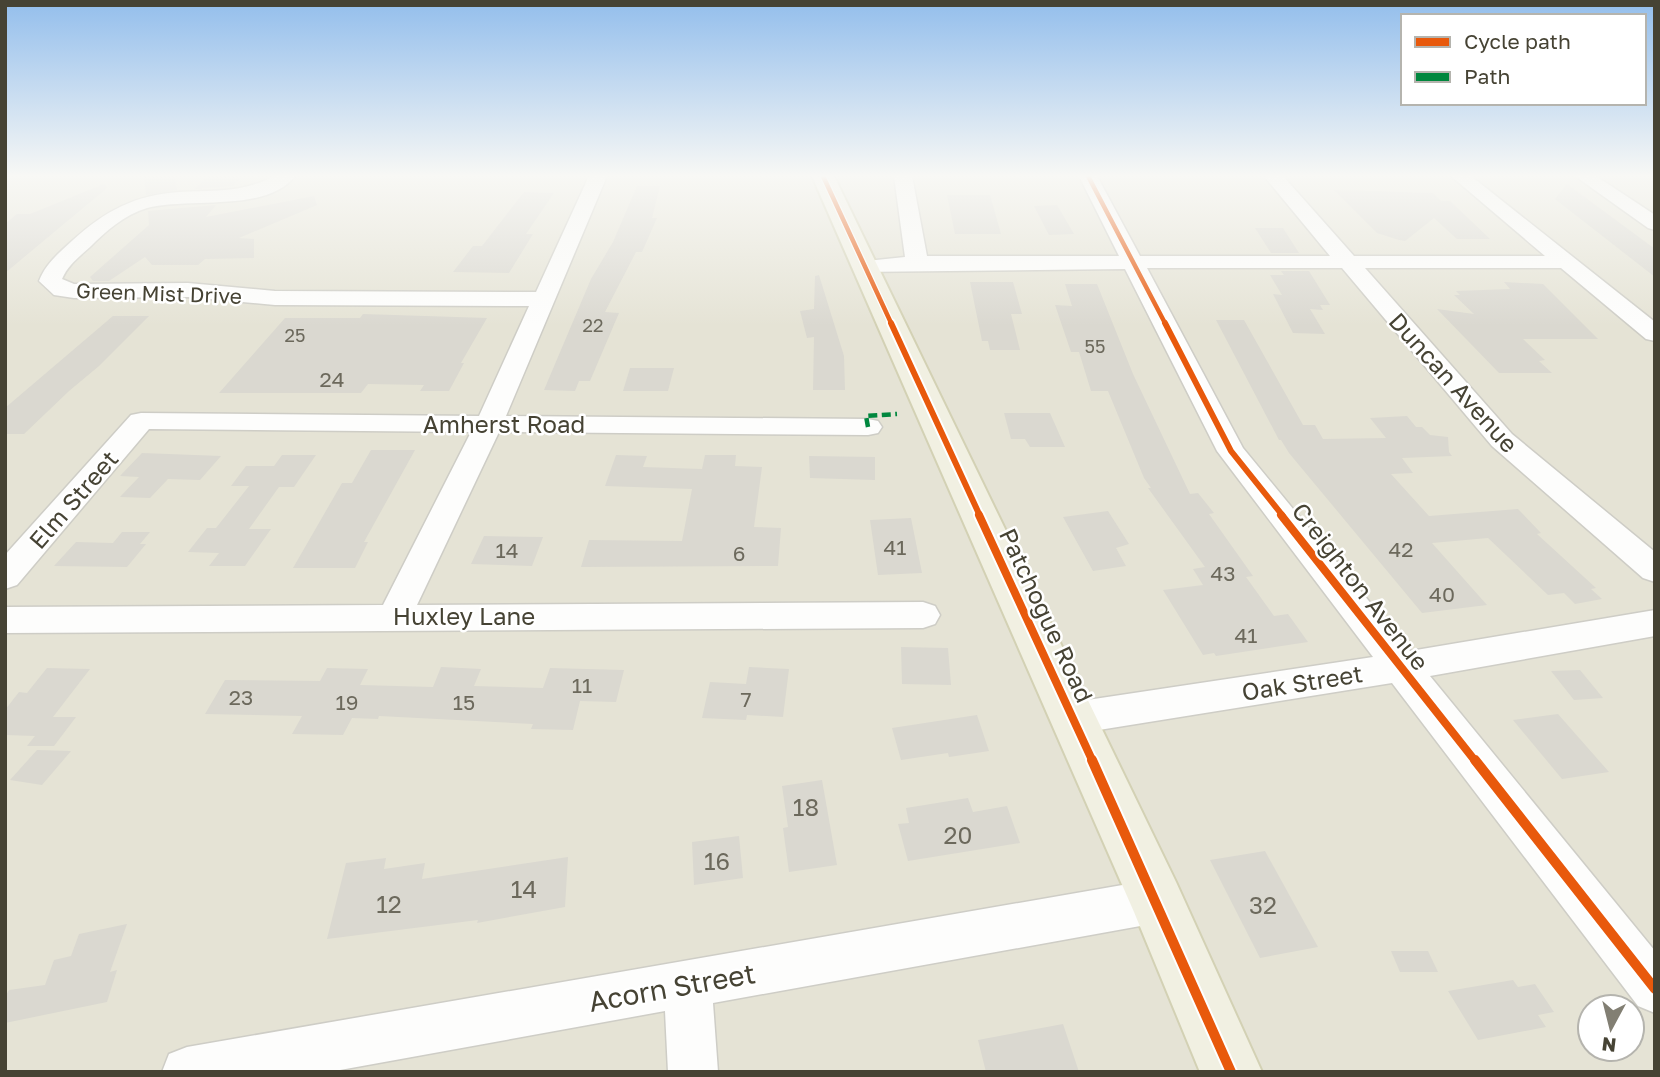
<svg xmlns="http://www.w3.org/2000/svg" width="1660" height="1077" viewBox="0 0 1660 1077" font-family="'Golos Text',sans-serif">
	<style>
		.residential { fill: #e5e3d5; fill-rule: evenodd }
		.building { fill: #dad8d0 }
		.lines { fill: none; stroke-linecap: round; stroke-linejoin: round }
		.street-casing { stroke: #cecdc6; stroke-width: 3 }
		.primary-casing { stroke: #d3d1b4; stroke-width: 4 }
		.street { fill: #fdfdfc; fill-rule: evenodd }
		.primary { fill: #f1f0e2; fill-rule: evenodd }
		.quiet { stroke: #00873e; stroke-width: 4.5; stroke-dasharray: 9 4.5; stroke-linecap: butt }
		.cycleway-far3-casing { stroke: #fff; stroke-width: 7 }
		.cycleway-far2-casing { stroke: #fff; stroke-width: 10 }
		.cycleway-far1-casing { stroke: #fff; stroke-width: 12 }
		.cycleway-casing { stroke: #fff; stroke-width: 14 }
		.cycleway-far3 { stroke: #e8590c; stroke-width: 4.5 }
		.cycleway-far2 { stroke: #e8590c; stroke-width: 6 }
		.cycleway-far1 { stroke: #e8590c; stroke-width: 8 }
		.cycleway { stroke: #e8590c; stroke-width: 10 }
		.labels { text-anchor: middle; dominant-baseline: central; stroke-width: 5; stroke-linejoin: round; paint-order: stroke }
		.far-number-label { font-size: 18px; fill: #6c695c }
		.far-street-label { font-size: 21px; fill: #464334; stroke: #fff }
		.number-label { font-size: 21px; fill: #6c695c }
		.street-label { font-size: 24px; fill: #464334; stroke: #fff }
		.near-number-label { font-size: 24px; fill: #6c695c }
		.near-street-label { font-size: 28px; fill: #464334; stroke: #fff }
	</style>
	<rect width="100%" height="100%" fill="#f0efe8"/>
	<path class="residential" d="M5 176H1655V1072H5ZM1590 1007H1632V1049H1590Z"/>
	<g class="building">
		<polygon points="144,176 174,176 177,190 146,195"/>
		<polygon points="207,176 242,176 233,186 195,189"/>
		<polygon points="104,184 107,188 5,273 5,224 17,214 30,214"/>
		<polygon points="1567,184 1655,249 1655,277 1555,199"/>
		<polygon points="637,186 660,186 652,218 657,218 642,252 636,252 605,312 619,313 590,381 579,381 575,391 544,390 591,279 613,242"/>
		<polygon points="1334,190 1433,193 1441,201 1450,201 1490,239 1457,239 1434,218 1405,241 1399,240 1377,233"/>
		<polygon points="524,192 554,193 526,234 533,234 509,273 453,272 473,246 482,246"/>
		<polygon points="947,195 990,195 1001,234 955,234"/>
		<polygon points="314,196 317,205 239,238 254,239 254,258 205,259 198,265 152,265 145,257 109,281 93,281 90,277 149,225 148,211 216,205 206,217"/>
		<polygon points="1057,205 1074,234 1049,235 1034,206"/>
		<polygon points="1255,228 1283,228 1299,253 1271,253"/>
		<polygon points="1281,271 1309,271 1330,305 1320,305 1323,310 1310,309 1325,334 1293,333 1273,294 1282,295 1270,275 1284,275"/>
		<polygon points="819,275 844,356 845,390 813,390 814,337 807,338 800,311 814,309 815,276"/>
		<polygon points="970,282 1013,282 1022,314 1011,314 1020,350 990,350 988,341 982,341"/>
		<polygon points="1504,282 1543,284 1598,339 1523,339 1545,360 1539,361 1552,373 1499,373 1437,309 1474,314 1454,295 1460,295 1456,291 1510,289"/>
		<polygon points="1065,284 1097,284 1133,374 1190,494 1198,493 1214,513 1209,514 1253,576 1246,577 1274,616 1288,614 1308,642 1216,656 1214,653 1203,655 1163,590 1203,585 1193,569 1205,567 1148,488 1151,488 1144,478 1108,391 1091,391 1079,352 1071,352 1055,305 1072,306"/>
		<polygon points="363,314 487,318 461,363 464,363 449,391 420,391 424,385 368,384 361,393 219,393 285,318 360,318"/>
		<polygon points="113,316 149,316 99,366 69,391 24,434 5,434 5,408"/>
		<polygon points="1216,320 1244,320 1303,425 1315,425 1323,439 1386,438 1370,418 1407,416 1416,427 1422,427 1430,435 1448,437 1449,452 1452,456 1402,458 1413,473 1391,474 1429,516 1518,509 1541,533 1537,534 1596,588 1591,589 1602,599 1575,604 1564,593 1548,595 1488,538 1432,543 1487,605 1422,613 1289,453 1281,440 1279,440"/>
		<polygon points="630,368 674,368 668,391 623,391"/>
		<polygon points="1004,413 1050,413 1065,447 1030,447 1025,439 1011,439"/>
		<polygon points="371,450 415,450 364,542 368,542 355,568 293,568 342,483 352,483"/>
		<polygon points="142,453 221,456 200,480 168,479 150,498 120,497 139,477 120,476"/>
		<polygon points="282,455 316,455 294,487 279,487 249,529 271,529 245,566 209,566 219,553 188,552 207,528 216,528 249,486 231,486 246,466 274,466"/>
		<polygon points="616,455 647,456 643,467 702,469 705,455 736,455 735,466 762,467 754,527 781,528 778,566 581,567 589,540 682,541 692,489 605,486"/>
		<polygon points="809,456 875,457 875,480 810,478"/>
		<polygon points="1108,511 1129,544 1116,548 1126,566 1093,571 1063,517"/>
		<polygon points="911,518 922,573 878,575 870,520"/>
		<polygon points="122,532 150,532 140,544 146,544 127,567 54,566 76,542 113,543"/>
		<polygon points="484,536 543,537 532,566 471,564"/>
		<polygon points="901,647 948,648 951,685 902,684"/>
		<polygon points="441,667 481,669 474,686 543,688 550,668 624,670 616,702 580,701 573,730 531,729 533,724 379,716 378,719 352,718 343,735 292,734 302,716 205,714 225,680 320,681 327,668 368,669 360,685 433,687"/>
		<polygon points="749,667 789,669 783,717 747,715 746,720 702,718 710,682 746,684"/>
		<polygon points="47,668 90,669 53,717 76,717 54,746 27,746 35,736 5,735 5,710 19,692 27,693"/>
		<polygon points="1580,670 1603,698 1574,700 1551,671"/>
		<polygon points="1558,714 1609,772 1562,779 1513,720"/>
		<polygon points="977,715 989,751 949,757 948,753 901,760 892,728"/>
		<polygon points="37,750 71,751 42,785 10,780"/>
		<polygon points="822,780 837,865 789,872 783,828 788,827 782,786"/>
		<polygon points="968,798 973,812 1007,806 1020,843 908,861 898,824 909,823 906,808"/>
		<polygon points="739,836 743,878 694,885 692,842"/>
		<polygon points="1265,851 1318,947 1260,958 1210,860"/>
		<polygon points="568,857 565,907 477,923 478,920 327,939 346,863 386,858 384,869 425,863 422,879"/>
		<polygon points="127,924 110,972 117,970 107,1002 5,1023 5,997 9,990 45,985 54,960 71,956 79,934"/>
		<polygon points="1391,951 1428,951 1438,972 1400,972"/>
		<polygon points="1513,980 1518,987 1535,984 1554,1012 1538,1015 1546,1027 1478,1040 1448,991"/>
		<polygon points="1063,1024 1079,1072 986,1072 978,1040"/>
	</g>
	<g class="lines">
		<g class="street-casing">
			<g id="street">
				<path d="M274 176H295C267 213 188 197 147 208 124 215 106 231 90 247 79 257 68 265 62 279L74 284 188 283 275 291 536 292 589 176H607L506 416 868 419 878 421 882 427 878 433 868 435 499 432 417 605 923 602 935 606 940 615 935 624 923 628 5 633V607L383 605 471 432 149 429 17 585 5 589V555L131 415 141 413 479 416 529 306 275 305 188 297 74 298 54 295 39 281C46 263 60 252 73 240 105 211 135 195 179 192 212 190 244 193 274 176Z"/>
				<polygon points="894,176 912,176 927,256 1119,256 1079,176 1097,176 1140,256 1330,256 1264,176 1283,176 1354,256 1545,256 1451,176 1471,176 1655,322 1655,341 1646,339 1561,268 1365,268 1512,434 1655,552 1655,582 1643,578 1492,446 1342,268 1147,268 1243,448 1410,651 1655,610 1655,636 1430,676 1655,951 1655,1013 1638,1006 1392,683 1074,734 1061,729 1055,718 1061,707 1074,702 1373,657 1217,451 1125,269 857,272 854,267 857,262 905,257"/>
				<polygon points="1575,176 1596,176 1655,215 1655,230 1648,228"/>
				<polygon points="1157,879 1173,886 1179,901 1173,916 1157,923 713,1003 718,1072 668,1072 665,1011 329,1072 162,1072 169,1054 187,1047"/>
			</g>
		</g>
		<g class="primary-casing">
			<polygon id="primary" points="812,176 834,176 1176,882 1262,1072 1200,1072 1134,912"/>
		</g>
		<use href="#street" class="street"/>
		<use href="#primary" class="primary"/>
		<polyline class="quiet" points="868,427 866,416 897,414"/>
		<g class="cycleway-far3-casing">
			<g id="cycleway-far3">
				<polyline points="823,176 892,325"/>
				<polyline points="1088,176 1166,325"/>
			</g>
		</g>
		<g class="cycleway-far2-casing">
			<g id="cycleway-far2">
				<polyline points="891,323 980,516"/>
				<polyline points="1165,323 1231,451 1283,516"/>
			</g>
		</g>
		<g class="cycleway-far1-casing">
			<g id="cycleway-far1">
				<polyline points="979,515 1093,762"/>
				<polyline points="1281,515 1476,762"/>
			</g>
		</g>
		<g class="cycleway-casing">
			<g id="cycleway">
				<polyline points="1092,760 1231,1072"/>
				<polyline points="1475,760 1655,989"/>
			</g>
		</g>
		<use href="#cycleway-far3" class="cycleway-far3"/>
		<use href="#cycleway-far2" class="cycleway-far2"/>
		<use href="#cycleway-far1" class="cycleway-far1"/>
		<use href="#cycleway" class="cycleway"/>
	</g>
	<linearGradient id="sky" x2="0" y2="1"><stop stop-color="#93beec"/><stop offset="0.54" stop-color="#f8f8f5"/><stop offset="1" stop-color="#f8f8f5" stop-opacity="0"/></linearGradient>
	<rect width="1660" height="326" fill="url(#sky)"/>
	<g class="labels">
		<g class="far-number-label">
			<text x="593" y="325">22</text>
			<text x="295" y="335">25</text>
			<text x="1095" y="346">55</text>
		</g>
		<g class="far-street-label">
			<text transform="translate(159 293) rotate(2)">Green Mist Drive</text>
		</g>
		<g class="number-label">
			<text x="332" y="379">24</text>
			<text x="895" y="547">41</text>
			<text x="1401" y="549">42</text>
			<text x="507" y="550">14</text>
			<text x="739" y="553">6</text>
			<text x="1223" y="573">43</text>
			<text x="1442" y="594">40</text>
			<text x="1246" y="635">41</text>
			<text x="582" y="685">11</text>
			<text x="241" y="697">23</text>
			<text x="746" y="699">7</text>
			<text x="347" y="702">19</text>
			<text x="464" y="702">15</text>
		</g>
		<g class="street-label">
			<text transform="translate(1454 382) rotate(48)">Duncan Avenue</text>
			<text x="504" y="423">Amherst Road</text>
			<text transform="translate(73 499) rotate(-49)">Elm Street</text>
			<text transform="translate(1361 586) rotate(52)">Creighton Avenue</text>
			<text x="464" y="615">Huxley Lane</text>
			<text transform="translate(1047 615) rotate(65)">Patchogue Road</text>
			<text transform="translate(1302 682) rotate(-9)">Oak Street</text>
		</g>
		<g class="near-number-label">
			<text x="806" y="806">18</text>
			<text x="958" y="834">20</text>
			<text x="717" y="860">16</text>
			<text x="524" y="888">14</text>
			<text x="389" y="903">12</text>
			<text x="1263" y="904">32</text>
		</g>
		<g class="near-street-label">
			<text transform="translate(672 987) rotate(-10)">Acorn Street</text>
		</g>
	</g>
	<rect width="1660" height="1077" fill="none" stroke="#464334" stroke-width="14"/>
	<rect x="1401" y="14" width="245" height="91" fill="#ffffff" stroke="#b5b4ae" stroke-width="2"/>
	<rect x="1415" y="37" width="35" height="10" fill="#e8590c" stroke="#b5b4ae" stroke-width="2"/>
	<text x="1464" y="49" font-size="21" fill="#464334">Cycle path</text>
	<rect x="1415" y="72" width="35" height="10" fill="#00873e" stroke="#b5b4ae" stroke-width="2"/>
	<text x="1464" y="84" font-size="21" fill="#464334">Path</text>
	<g transform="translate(1611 1028) rotate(187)"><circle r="33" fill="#ffffff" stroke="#b5b4ae" stroke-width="2"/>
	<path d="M0-5L12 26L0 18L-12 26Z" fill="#827f73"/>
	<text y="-10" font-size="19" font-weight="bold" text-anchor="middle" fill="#464334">N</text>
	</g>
</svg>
